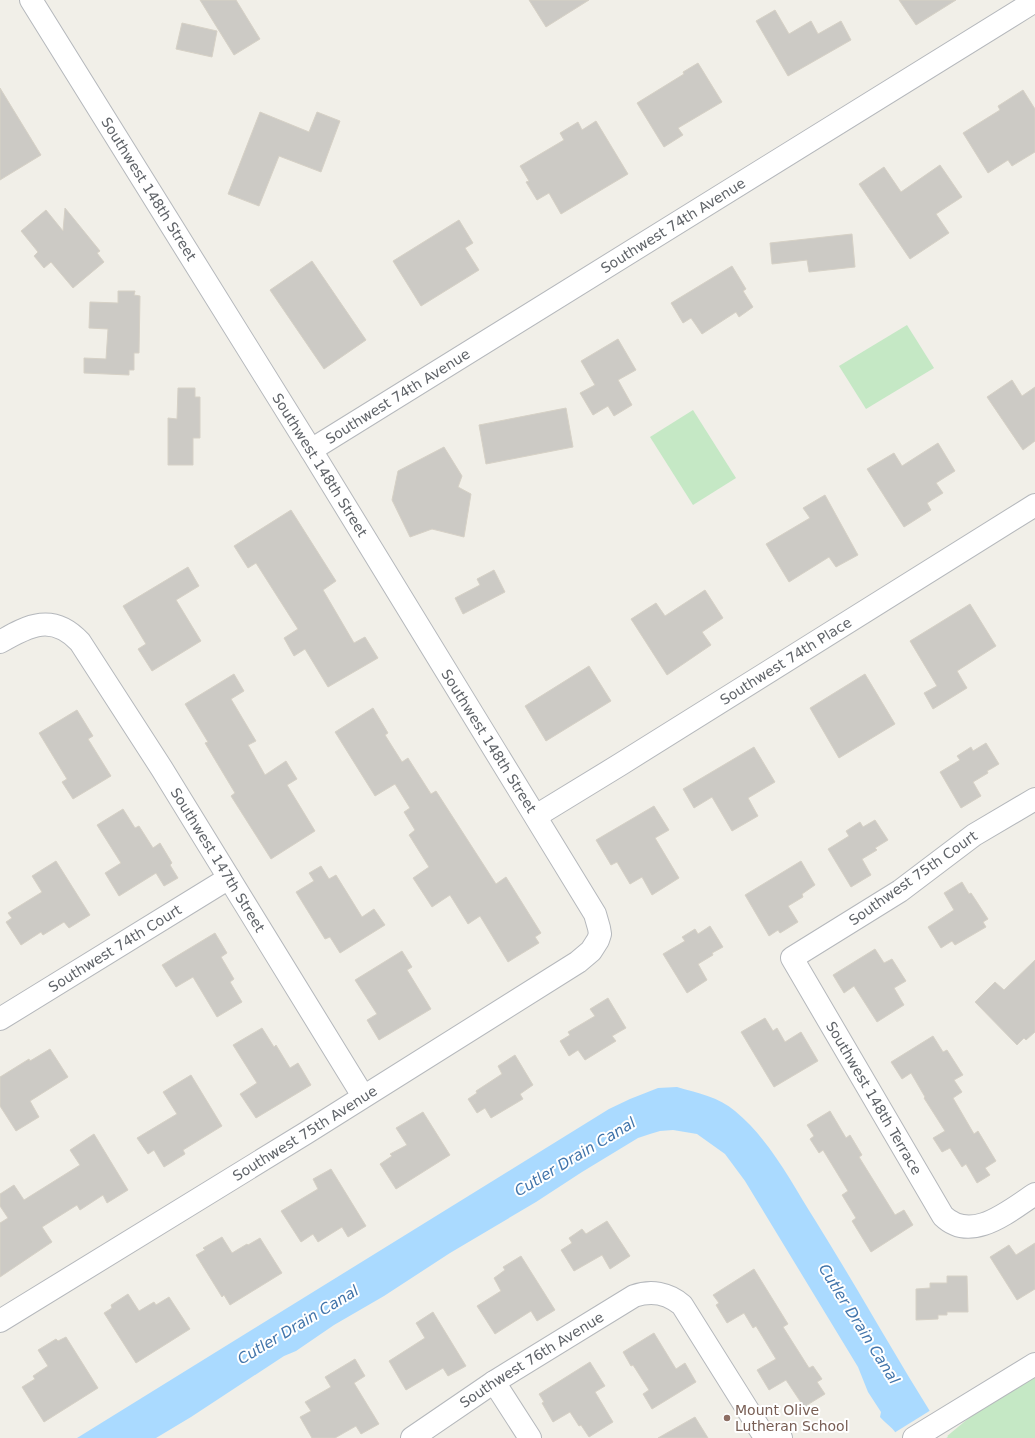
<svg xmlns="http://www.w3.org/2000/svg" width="1035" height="1438" viewBox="0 0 1035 1438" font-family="'DejaVu Sans',sans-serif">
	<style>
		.green { fill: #c5e8c5 }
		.water { fill: #aadaff }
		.pier { fill: #f1efe8 }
		.building { fill: #cccac5; stroke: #d6d1c6 }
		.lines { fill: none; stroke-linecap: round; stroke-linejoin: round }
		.minor-casing { stroke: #b5b8bc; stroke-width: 24 }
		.minor { stroke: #fff; stroke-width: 22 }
		.education-dot { fill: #8d6e63; stroke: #fff; stroke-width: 1.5 }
		.labels { text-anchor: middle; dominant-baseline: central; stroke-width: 4; stroke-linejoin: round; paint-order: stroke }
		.street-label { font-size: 14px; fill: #5f6368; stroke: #fff }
		.education-label { font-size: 14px; fill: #785e54; stroke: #fff; text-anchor: start }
		.water-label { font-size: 15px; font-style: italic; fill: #4174aa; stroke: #fff }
	</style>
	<rect width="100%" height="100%" fill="#f1efe8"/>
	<g class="green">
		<polygon points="907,325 934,368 866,409 839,366"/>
		<polygon points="693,410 736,478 693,505 650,437"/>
		<polygon points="1035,1377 1035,1438 947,1438 946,1437 970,1417"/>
	</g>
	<path class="water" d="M677 1087C697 1093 719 1097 735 1111 770 1140 791 1182 815 1220 860 1292 901 1367 947 1438H899C894 1428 887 1425 880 1417L881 1412 868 1392 858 1367 745 1181 725 1154 697 1134 673 1130 660 1131 650 1134 638 1138 582 1172 536 1202 450 1253 384 1296 334 1325 296 1351 284 1356 191 1417 156 1438H77L609 1109 630 1099 658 1088Z"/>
	<polygon class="pier" points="931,1410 948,1437 946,1438 897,1438 894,1433"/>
	<g class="building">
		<polygon points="200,0 236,0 260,39 234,55"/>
		<polygon points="529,0 589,0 546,27"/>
		<polygon points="899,0 956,0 916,25"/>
		<polygon points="775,10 789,34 811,21 818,34 841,21 851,40 788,76 756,21"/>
		<polygon points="182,23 217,31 212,57 176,49"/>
		<polygon points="698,63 722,102 678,128 683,135 664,147 637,103 684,74 683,72"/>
		<polygon points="0,88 41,155 0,180"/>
		<polygon points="1023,90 1035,109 1035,152 1012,166 1008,160 988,173 963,133 1000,110 998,106"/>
		<polygon points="260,112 309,132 317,112 340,121 321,172 279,156 259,206 228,194"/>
		<polygon points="596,121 628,174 561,214 549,193 537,200 526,182 529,181 520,166 564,140 560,133 578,122 582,130"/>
		<polygon points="940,165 962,197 936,214 949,233 910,259 859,184 884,167 901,192"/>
		<polygon points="65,208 100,251 97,253 104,262 73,288 51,262 44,268 34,256 38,252 21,231 46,210 63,231"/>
		<polygon points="459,220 473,243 465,248 479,270 421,306 393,261"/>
		<polygon points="852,234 855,267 809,272 807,260 772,264 770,243"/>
		<polygon points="312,261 366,340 324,369 270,290"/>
		<polygon points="732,266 746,289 743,291 753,307 739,317 736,312 702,334 691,318 683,323 671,303"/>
		<polygon points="118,291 135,291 134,295 140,296 139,353 134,353 134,370 129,370 129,375 84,373 84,358 106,359 108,329 89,328 90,302 118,303"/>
		<polygon points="618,339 636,370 618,380 632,405 614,416 608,406 593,415 580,393 595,385 581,361"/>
		<polygon points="1012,380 1022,396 1035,387 1035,441 1023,450 987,397"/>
		<polygon points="178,388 195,388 195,397 200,397 200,438 193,438 193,465 168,465 168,418 177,419"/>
		<polygon points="566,408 573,447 486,464 479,425"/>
		<polygon points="938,443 955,471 936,483 943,493 927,503 931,510 904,527 867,469 894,453 902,466"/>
		<polygon points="444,447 462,476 458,487 471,494 464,537 432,529 410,537 392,500 398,471"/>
		<polygon points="825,495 858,555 836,567 829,557 789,582 766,544 810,518 803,508"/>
		<polygon points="291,510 336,581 323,590 354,643 365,637 378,658 328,687 305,649 294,656 284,638 298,629 256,563 248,568 234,546"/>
		<polygon points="188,567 199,586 176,600 201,641 152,671 138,649 146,644 123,606"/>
		<polygon points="494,570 505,592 463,614 455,598 480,585 477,579"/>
		<polygon points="705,590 723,618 702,632 711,645 667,675 631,619 656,603 665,616"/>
		<polygon points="970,604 996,646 957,671 967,688 933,709 924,693 937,686 910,641"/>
		<polygon points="589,666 611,701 546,741 525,706"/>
		<polygon points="234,674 244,691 231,699 256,741 248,745 265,775 286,761 297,779 287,785 315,831 271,859 231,796 235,793 205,743 208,742 185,704"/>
		<polygon points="865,674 895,724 839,758 810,708"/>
		<polygon points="373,708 388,733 385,735 402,762 408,758 431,794 436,791 496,884 506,877 541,933 535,937 539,943 508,962 480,916 468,924 450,895 432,907 413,878 429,867 409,835 415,830 404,812 410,808 395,784 375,796 335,732"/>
		<polygon points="77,710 93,736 88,739 111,776 73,799 62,782 67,779 39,733"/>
		<polygon points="986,743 999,764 987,771 988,773 973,782 981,796 961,808 940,772 960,760 957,756 971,747 973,751"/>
		<polygon points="754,747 775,782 748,798 758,816 732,831 712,797 694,808 683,789"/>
		<polygon points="654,806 669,830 655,838 679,878 652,895 642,877 630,884 617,862 611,865 596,840"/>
		<polygon points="123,809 135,828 139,826 153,848 160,843 172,863 170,865 178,878 164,886 156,873 119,896 105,873 121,863 97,825"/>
		<polygon points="875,820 888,840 875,848 877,850 862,859 871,875 851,887 828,849 849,836 846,831 860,822 863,827"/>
		<polygon points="56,861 90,915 69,928 64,922 43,935 41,932 21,945 6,922 12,918 8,913 42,892 32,876"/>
		<polygon points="801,861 815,885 802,894 803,897 788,906 798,922 780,933 778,930 769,936 745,895"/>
		<polygon points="321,866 329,879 336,875 362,917 374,909 385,925 340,953 330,937 325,939 296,892 314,881 309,873"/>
		<polygon points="962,882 969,894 971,893 988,919 983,922 986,927 955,945 952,941 941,948 928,927 954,910 944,893"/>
		<polygon points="710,926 723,947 712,953 713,955 698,964 707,980 687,993 663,954 685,941 682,937 695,929 698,934"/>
		<polygon points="215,933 227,953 221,957 234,979 230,982 242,1002 217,1017 193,977 176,987 162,965"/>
		<polygon points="875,949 884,963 892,959 906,981 894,988 904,1005 877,1022 854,986 844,993 833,975"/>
		<polygon points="402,951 412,967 407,970 431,1009 379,1040 367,1020 377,1014 355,980"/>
		<polygon points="1035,960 1035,1032 1026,1040 1024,1038 1017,1045 975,1002 995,982 1004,990"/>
		<polygon points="608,998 626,1028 612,1036 616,1041 585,1060 578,1050 569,1056 560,1041 570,1035 568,1032 595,1016 590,1009"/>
		<polygon points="765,1018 773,1031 777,1028 785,1042 801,1032 818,1061 774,1087 741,1032"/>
		<polygon points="262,1028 274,1047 276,1045 290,1068 298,1063 311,1085 256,1118 240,1094 257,1083 233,1045"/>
		<polygon points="933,1036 943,1052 947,1050 963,1075 954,1080 962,1092 953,1098 974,1134 978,1131 996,1161 985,1168 990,1175 977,1183 966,1164 962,1167 950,1148 942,1152 933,1138 945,1131 924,1098 925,1097 911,1073 902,1079 891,1062"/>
		<polygon points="50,1049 68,1077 30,1101 39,1117 16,1131 0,1106 0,1077 29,1059 30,1061"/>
		<polygon points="515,1055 533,1085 520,1094 523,1099 491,1118 485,1108 477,1113 468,1099 477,1093 476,1091 502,1074 498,1066"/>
		<polygon points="191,1075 222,1126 183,1150 185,1154 164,1167 154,1150 148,1154 137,1138 177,1114 163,1092"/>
		<polygon points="830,1111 846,1138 850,1135 862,1155 859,1157 895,1215 904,1210 913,1225 871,1252 852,1221 856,1218 842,1195 848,1191 823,1150 819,1153 810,1139 814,1136 807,1125"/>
		<polygon points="423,1112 450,1155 396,1189 380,1164 392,1156 390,1154 407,1145 396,1128"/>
		<polygon points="94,1134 128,1190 107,1203 103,1195 80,1210 77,1205 42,1227 52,1242 0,1277 0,1223 8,1218 0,1206 0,1194 14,1185 24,1200 80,1165 70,1150"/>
		<polygon points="331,1169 366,1226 348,1237 342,1227 318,1242 313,1234 301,1242 281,1211 318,1189 313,1179"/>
		<polygon points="607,1221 630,1256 610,1269 602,1255 574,1271 561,1250 572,1243 569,1238 582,1229 586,1234"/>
		<polygon points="222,1237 232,1253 247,1244 248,1245 260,1238 282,1273 230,1305 224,1295 222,1297 196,1255 205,1250 203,1248"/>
		<polygon points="1035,1243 1035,1289 1017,1300 990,1257 1009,1245 1016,1255"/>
		<polygon points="521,1256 555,1310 537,1321 531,1311 495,1334 477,1306 501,1291 494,1278 505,1270 503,1267"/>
		<polygon points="754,1269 788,1324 783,1327 809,1368 813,1366 822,1379 817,1382 825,1394 804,1407 786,1380 769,1390 757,1370 776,1359 756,1326 753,1328 744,1313 727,1323 716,1305 719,1303 713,1295"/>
		<polygon points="947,1276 967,1276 968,1312 947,1312 947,1315 938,1315 938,1319 916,1320 916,1289 930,1288 930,1283 947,1283"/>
		<polygon points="128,1294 139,1311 154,1302 156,1305 169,1297 190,1329 136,1363 104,1313 112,1308 111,1305"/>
		<polygon points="433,1312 466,1366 448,1376 443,1368 406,1390 389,1361 425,1338 416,1323"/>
		<polygon points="654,1333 676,1369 685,1363 696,1382 652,1409 643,1394 649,1390 633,1365 631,1366 623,1352"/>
		<polygon points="66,1337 98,1388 44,1422 22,1387 35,1379 33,1376 48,1366 38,1350 56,1339 58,1341"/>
		<polygon points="355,1359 365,1376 354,1383 379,1424 361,1434 356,1426 335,1438 312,1438 300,1417 311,1411 305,1402 331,1387 325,1377"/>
		<polygon points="590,1362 605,1386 595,1392 613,1422 589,1437 581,1425 579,1426 570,1412 553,1422 542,1403 544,1402 539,1394"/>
		<polygon points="695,1417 708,1438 658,1438"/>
	</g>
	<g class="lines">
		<g class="minor-casing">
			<g id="minor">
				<path id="s1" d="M311 450 1035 1"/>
				<path id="s2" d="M0 642C29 625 53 613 80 642L162 769 363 1096"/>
				<path id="s3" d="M1035 799 974 835 900 891 792 958 943 1216C972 1244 1010 1210 1035 1194"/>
				<path id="s4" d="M536 816 621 764 1035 505"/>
				<path id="s5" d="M0 1019 229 878"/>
				<path id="s6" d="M0 1321 306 1133 578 962 591 951 598 940 600 934 599 928 595 914 311 450 31 0"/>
				<polyline points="494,1382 530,1438"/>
				<path id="s7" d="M412 1438 494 1382 634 1296C651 1290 668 1293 682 1305L761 1431 781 1438"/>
				<polyline points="914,1438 1035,1364"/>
			</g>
		</g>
		<use href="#minor" class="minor"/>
	</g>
	<circle class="education-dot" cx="727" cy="1418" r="4"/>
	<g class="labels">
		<g class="street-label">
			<text transform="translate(149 189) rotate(58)">Southwest 148th Street</text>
			<text stroke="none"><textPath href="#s1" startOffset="426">Southwest 74th Avenue</textPath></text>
			<text stroke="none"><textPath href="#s1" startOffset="102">Southwest 74th Avenue</textPath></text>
			<text transform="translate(320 465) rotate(58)">Southwest 148th Street</text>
			<text stroke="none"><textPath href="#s4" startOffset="294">Southwest 74th Place</textPath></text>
			<text transform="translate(489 741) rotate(58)">Southwest 148th Street</text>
			<text stroke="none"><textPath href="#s2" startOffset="347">Southwest 147th Street</textPath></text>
			<text transform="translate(913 878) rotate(-35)">Southwest 75th Court</text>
			<text stroke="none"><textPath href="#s5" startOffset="135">Southwest 74th Court</textPath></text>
			<text stroke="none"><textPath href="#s3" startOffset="453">Southwest 148th Terrace</textPath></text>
			<text stroke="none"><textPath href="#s6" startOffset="358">Southwest 75th Avenue</textPath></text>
			<text stroke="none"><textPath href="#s7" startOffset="143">Southwest 76th Avenue</textPath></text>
		</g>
		<g class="education-label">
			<text x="735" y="1410">Mount Olive<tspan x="735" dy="16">Lutheran School</tspan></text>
		</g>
		<g class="water-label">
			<text transform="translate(575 1157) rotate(-31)">Cutler Drain Canal</text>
			<text transform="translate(859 1324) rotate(58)">Cutler Drain Canal</text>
			<text transform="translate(298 1325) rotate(-31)">Cutler Drain Canal</text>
		</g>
	</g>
</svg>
